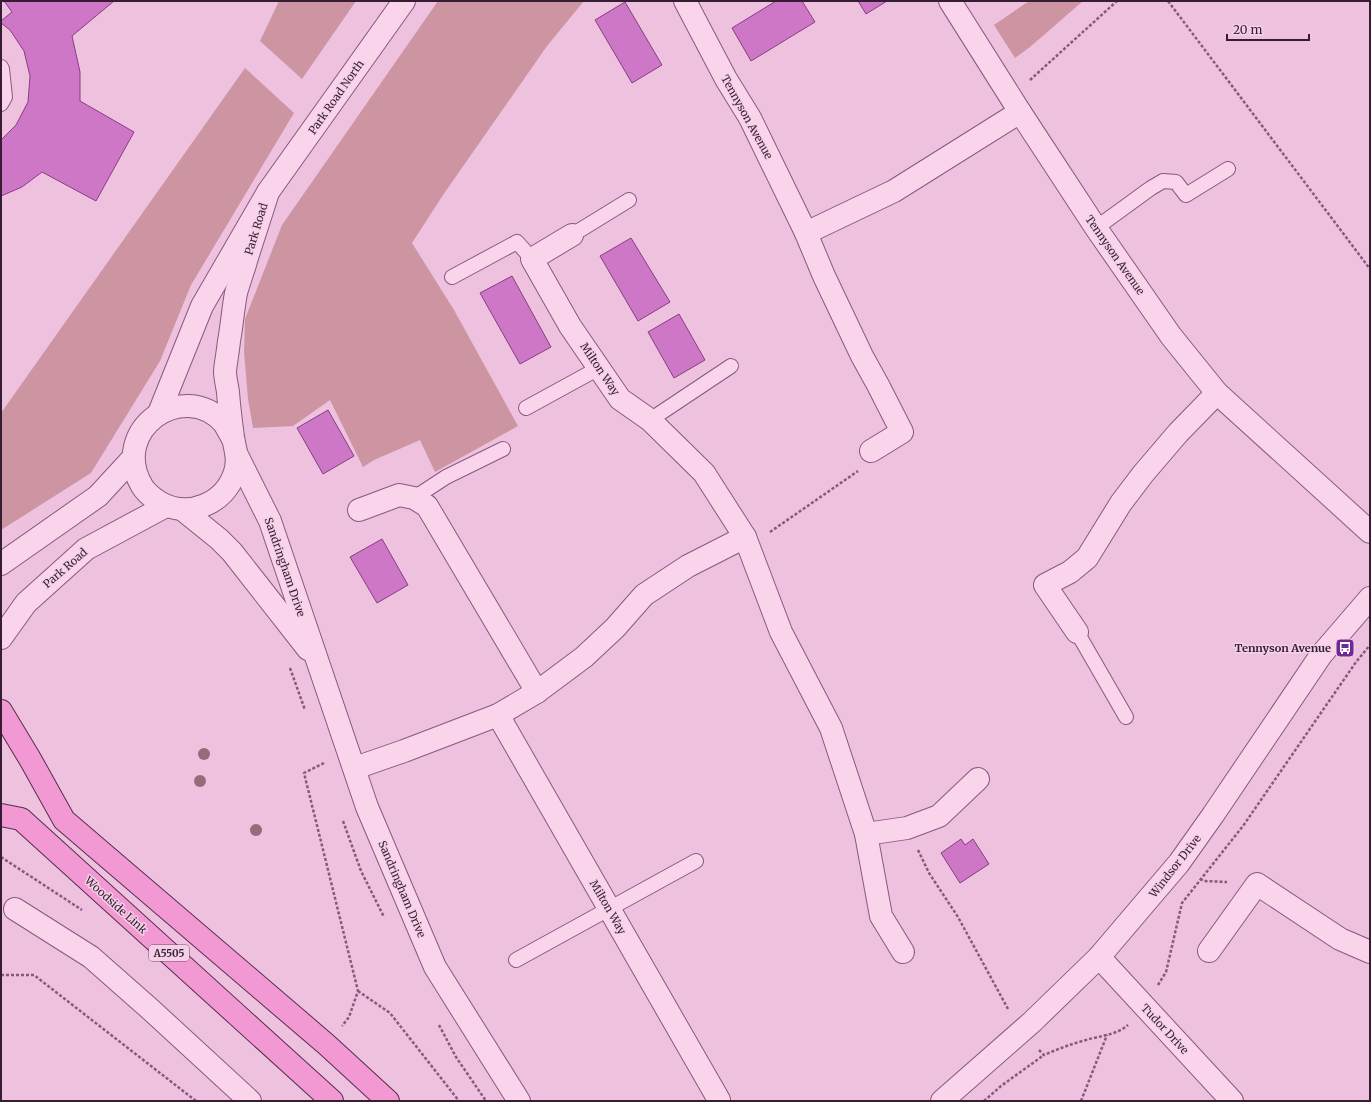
<svg xmlns="http://www.w3.org/2000/svg" width="1371" height="1102" viewBox="0 0 1371 1102" font-family="Merriweather,serif">
	<style>
		.green { fill: #cc95a1 }
		.building { fill: #cd77c6; stroke: #873e82 }
		.lines { fill: none; stroke-linecap: round; stroke-linejoin: round }
		.service-casing { stroke: #88597e; stroke-width: 16 }
		.minor-casing { stroke: #88597e; stroke-width: 24 }
		.tertiary-casing { stroke: #88597e; stroke-width: 24 }
		.primary-casing { stroke: #552d50; stroke-width: 24 }
		.path { stroke: #88597e; stroke-width: 2.5; stroke-dasharray: 3 2; stroke-linecap: butt }
		.service { stroke: #f9d4eb; stroke-width: 14 }
		.minor { stroke: #f9d4eb; stroke-width: 22 }
		.tertiary { stroke: #f9d4eb; stroke-width: 22 }
		.primary { stroke: #f298d2; stroke-width: 22 }
		.tree { fill: #996a79 }
		.labels { text-anchor: middle; dominant-baseline: central; stroke-width: 3; stroke-linejoin: round; paint-order: stroke }
		.shield { fill: #f5d1e8; stroke: #705369; stroke-width: 1 }
		.shield-label { font-size: 10px; font-weight: bold; fill: #371d33 }
		.street-label { font-size: 11px; fill: #371d33; stroke: #f5d1e8 }
		.poi-label { font-size: 11px; font-weight: bold; fill: #371d33; stroke: #f5d1e8; text-anchor: end }
	</style>
	<rect width="100%" height="100%" fill="#eec1de"/>
	<g class="green">
		<polygon points="279,1 356,1 302,79 260,41"/>
		<polygon points="438,1 584,1 547,46 443,195 412,243 454,310 518,426 435,472 420,440 374,460 363,467 330,400 293,426 253,428 248,399 244,352 245,319 282,225"/>
		<polygon points="1029,1 1083,1 1030,47 1015,58 994,25"/>
		<polygon points="245,68 294,113 191,285 160,361 91,473 1,530 1,413"/>
	</g>
	<g class="building">
		<polygon points="4,1 114,1 72,36 80,72 80,101 134,132 96,201 42,172 22,187 1,196 1,140 16,125 28,102 30,76 24,51 10,30 1,23 1,21 12,12"/>
		<polygon points="776,1 802,1 815,22 751,61 732,28"/>
		<polygon points="858,1 887,1 866,14"/>
		<polygon points="625,2 662,65 632,83 595,20"/>
		<polygon points="631,238 670,302 638,321 600,256"/>
		<polygon points="512,276 551,347 520,364 480,293"/>
		<polygon points="679,314 705,360 674,378 648,332"/>
		<polygon points="328,410 354,456 323,474 297,428"/>
		<polygon points="382,539 408,585 377,603 350,557"/>
		<polygon points="961,839 965,845 973,839 989,864 960,883 941,853"/>
	</g>
	<g class="lines">
		<g class="service-casing">
			<g id="service">
				<polyline points="1,67 2,69 5,97 1,104"/>
				<polyline points="1096,228 1151,188 1163,181 1176,182 1186,195 1228,169"/>
				<polyline points="572,235 629,200"/>
				<polyline points="452,277 517,242 532,259"/>
				<polyline points="526,408 599,368"/>
				<polyline points="650,420 731,366"/>
				<polyline points="414,498 446,477 503,449"/>
				<polyline points="1077,632 1126,717"/>
				<polyline points="516,960 696,861"/>
			</g>
		</g>
		<g class="minor-casing">
			<g id="minor">
				<polyline points="685,1 726,79 750,118 806,233 824,276 862,356 878,385 902,432 871,451"/>
				<polyline points="950,1 1020,112 1096,228 1171,336 1217,393 1370,532"/>
				<polyline points="806,233 894,191 1020,112"/>
				<polyline points="572,235 532,259 570,326 620,399 650,420 704,473 745,537 781,632 831,728 866,834 907,828 939,816 978,779"/>
				<polyline points="359,510 399,495 414,498 427,506 537,692"/>
				<polyline points="1077,632 1045,585 1070,572 1087,558 1121,503 1143,474 1178,433 1217,393"/>
				<polyline points="498,715 719,1100"/>
				<polyline points="355,768 404,751 498,715 537,692 584,657 615,628 644,595 688,566 745,537"/>
				<polyline points="866,834 881,916 903,952"/>
				<polyline points="15,909 91,957 150,1009 250,1101"/>
				<polyline points="1209,951 1257,884 1340,939 1370,952"/>
				<polyline points="1099,957 1232,1101"/>
			</g>
		</g>
		<g class="tertiary-casing">
			<g id="tertiary">
				<polyline points="159,413 202,306 268,192 404,1"/>
				<path d="M233 439C230 434 227 428 224 423 183 378 109 430 142 486 146 493 153 498 159 502 188 519 225 504 235 472 239 459 235 449 233 437 231 422 229 407 228 392 227 385 225 378 225 371 226 361 228 351 229 341 232 325 233 309 236 293 239 282 243 272 246 261 253 238 261 215 268 192"/>
				<polyline points="237,455 270,521 367,807 435,967 519,1101"/>
				<polyline points="183,510 219,539 232,552 308,649"/>
				<polyline points="1,564 98,496 133,458"/>
				<polyline points="1,638 26,603 86,549 166,506"/>
				<polyline points="942,1101 1032,1022 1099,957 1179,863 1213,815 1321,655 1370,598"/>
			</g>
		</g>
		<g class="primary-casing">
			<g id="primary">
				<polyline points="1,711 30,759 64,820 327,1045 388,1101"/>
				<polyline points="1,815 21,819 332,1101"/>
			</g>
		</g>
		<g class="path">
			<polyline points="1168,1 1370,269"/>
			<polyline points="1030,80 1117,1"/>
			<polyline points="770,532 858,471"/>
			<polyline points="290,668 305,710"/>
			<polyline points="324,763 304,773 358,991 349,1017 342,1026"/>
			<polyline points="343,821 361,871 384,917"/>
			<polyline points="918,850 929,873 958,917 1008,1009"/>
			<polyline points="1,857 82,910"/>
			<polyline points="1200,879 1204,881 1227,882"/>
			<polyline points="1,975 34,975 196,1101"/>
			<polyline points="1158,985 1166,972 1182,903 1243,826 1356,662 1370,645"/>
			<polyline points="358,991 390,1013 459,1101"/>
			<polyline points="439,1025 456,1057 486,1101"/>
			<path d="M1039 1050 1044 1055C1058 1049 1071 1044 1086 1040 1099 1036 1117 1035 1128 1025"/>
			<polyline points="984,1101 1001,1086 1044,1055"/>
			<polyline points="1081,1101 1107,1035"/>
		</g>
		<use href="#service" class="service"/>
		<use href="#minor" class="minor"/>
		<use href="#tertiary" class="tertiary"/>
		<use href="#primary" class="primary"/>
	</g>
	<g class="tree">
		<circle cx="204" cy="754" r="6"/>
		<circle cx="200" cy="781" r="6"/>
		<circle cx="256" cy="830" r="6"/>
	</g>
	<defs>
		<g id="bus-square" transform="scale(1)"><rect x="-9" y="-9" width="18" height="18" rx="4" fill="#712897" stroke="#f5d1e8"/><path d="M-5-6H5V4H4V6H2V4H-2V6H-4V4H-5ZM-3.5-4V0h7V-4ZM-3.5 1.2v1.5H-2V1.2ZM2 1.2v1.5H3.5V1.2Z" fill="#fff"/></g>
	</defs>
	<g fill-rule="evenodd">
		<use href="#bus-square" x="1345" y="648"/>
	</g>
	<g class="labels">
		<rect class="shield" x="149" y="945" width="40" height="16" rx="3"/>
		<g class="shield-label">
			<text x="169" y="953">A5505</text>
		</g>
		<g class="street-label">
			<text transform="translate(336 97) rotate(-55)">Park Road North</text>
			<text transform="translate(747 117) rotate(61)">Tennyson Avenue</text>
			<text transform="translate(256 229) rotate(-73)">Park Road</text>
			<text transform="translate(1115 255) rotate(55)">Tennyson Avenue</text>
			<text transform="translate(600 369) rotate(56)">Milton Way</text>
			<text transform="translate(285 567) rotate(71)">Sandringham Drive</text>
			<text transform="translate(65 568) rotate(-41)">Park Road</text>
			<text transform="translate(1175 866) rotate(-52)">Windsor Drive</text>
			<text transform="translate(402 889) rotate(67)">Sandringham Drive</text>
			<text transform="translate(116 905) rotate(42)">Woodside Link</text>
			<text transform="translate(608 907) rotate(60)">Milton Way</text>
			<text transform="translate(1165 1029) rotate(47)">Tudor Drive</text>
		</g>
		<g class="poi-label">
			<text x="1331" y="648">Tennyson Avenue</text>
		</g>
	</g>
	<rect width="1371" height="1102" fill="none" stroke="#371d33" stroke-width="4"/>
	<path d="M1227 34v6h82v-6" fill="none" stroke="#371d33" stroke-width="2"/>
	<text x="1233" y="34" font-size="12" fill="#371d33" stroke="#f5d1e8" stroke-width="3" paint-order="stroke">20 m</text>
</svg>
